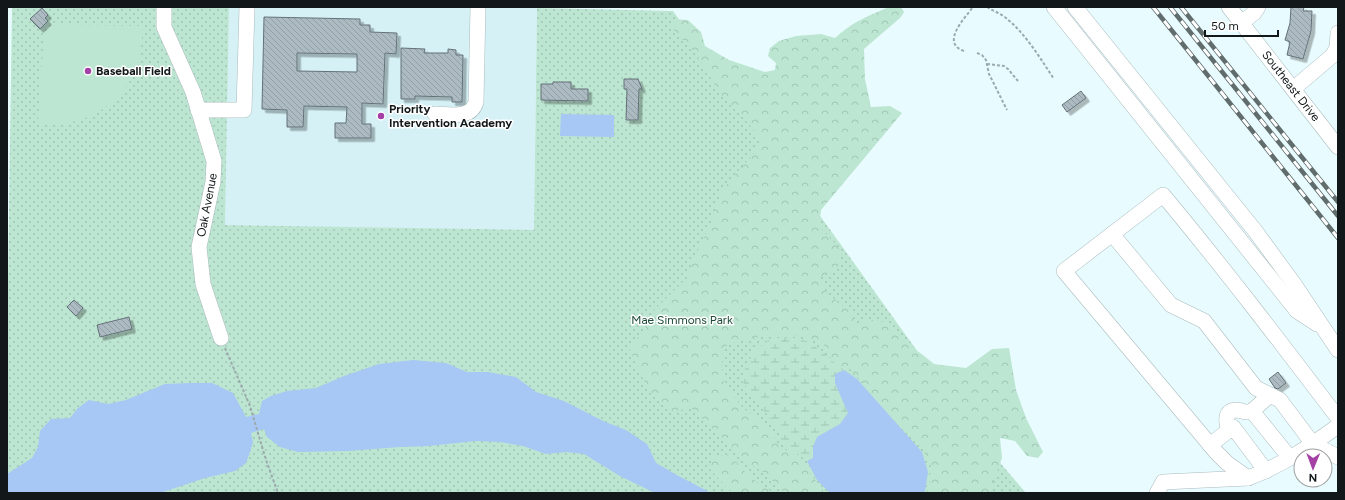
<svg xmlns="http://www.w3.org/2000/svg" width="1345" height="500" viewBox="0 0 1345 500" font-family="Figtree,sans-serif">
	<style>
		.built { fill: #d5f1f6 }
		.green { fill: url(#green-dots) }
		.forest { fill: url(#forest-crowns) }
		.wetland { fill: url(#wetland-marsh) }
		.pitch { fill: #bde6d2 }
		.water { fill: #a7c7f4 }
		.building { fill: url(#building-back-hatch); stroke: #647179; fill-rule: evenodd; filter: url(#shadow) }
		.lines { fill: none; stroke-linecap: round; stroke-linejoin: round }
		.minor-casing { stroke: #aabbbe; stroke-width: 16 }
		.path { stroke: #9baaac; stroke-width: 2; stroke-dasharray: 3 2; stroke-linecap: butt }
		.minor { stroke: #fff; stroke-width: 15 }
		.rail-casing { stroke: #616c6d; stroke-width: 4.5 }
		.rail { stroke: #fff; stroke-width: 3; stroke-dasharray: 9; stroke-linecap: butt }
		.poi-dot { fill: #a440a6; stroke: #fff; stroke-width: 1.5 }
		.labels { text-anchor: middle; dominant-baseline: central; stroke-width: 3; stroke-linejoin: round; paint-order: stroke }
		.poi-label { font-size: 12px; font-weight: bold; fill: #121819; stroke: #fff; text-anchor: start }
		.street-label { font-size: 12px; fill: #121819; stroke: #fff }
		.park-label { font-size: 12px; fill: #1c4a37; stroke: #fff }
	</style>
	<defs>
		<pattern id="green-dots" width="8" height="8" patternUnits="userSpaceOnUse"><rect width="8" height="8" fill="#bde6d2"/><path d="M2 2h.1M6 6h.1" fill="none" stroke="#a1c5b4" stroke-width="1.8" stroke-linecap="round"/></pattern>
		<pattern id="forest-crowns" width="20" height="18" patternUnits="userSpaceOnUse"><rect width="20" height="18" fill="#bde6d2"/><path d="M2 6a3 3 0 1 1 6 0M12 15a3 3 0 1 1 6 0" fill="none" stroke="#a1c5b4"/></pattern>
		<pattern id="wetland-marsh" width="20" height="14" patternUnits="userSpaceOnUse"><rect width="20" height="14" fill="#bde6d2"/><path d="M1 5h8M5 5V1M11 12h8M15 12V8" fill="none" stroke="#a1c5b4"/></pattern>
		<pattern id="building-back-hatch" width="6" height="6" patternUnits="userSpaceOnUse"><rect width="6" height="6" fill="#acbac2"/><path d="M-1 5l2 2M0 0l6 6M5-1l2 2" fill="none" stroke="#939fa6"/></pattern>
		<filter id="shadow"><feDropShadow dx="3.5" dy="3.5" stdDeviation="0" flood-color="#0004"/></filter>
	</defs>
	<rect width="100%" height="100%" fill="#e8fbfe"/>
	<polygon class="built" points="229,7 537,8 534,231 225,225"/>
	<polygon class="green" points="12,7 229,7 225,225 534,230 537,8 673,11 984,444 1026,493 7,493 7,353"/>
	<g class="forest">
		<path d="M889 7H901L904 12 900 18 864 49 865 79 871 107 890 106 902 113 821 210 819 226 842 251 837 269 820 277 826 292 850 312 859 326 863 318 889 323 903 341 923 355 934 364 966 368 992 349 1009 348 1016 390 1026 418 1043 452 1038 458 1027 456 1015 441 1000 438 1002 458 994 480 991 493H926L929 488 931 466 920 443 883 406 850 369 833 364 824 345 802 336 773 335 741 340 723 347 722 367 724 385 743 408 769 428 778 444 802 462 825 493H785L765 473 742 459 726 441 691 408 671 412 661 403 648 389 628 346 644 332 653 311 687 278 696 254 712 220 721 193 732 178 756 151 760 138 749 124 719 92 702 63 689 45 676 34 671 24 673 19 688 20 701 32 705 46 729 60 765 72 775 70 776 63 768 56 770 48 779 41 796 36 821 34 835 38C852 22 868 16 889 7Z"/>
		<polygon points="730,455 749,476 773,493 735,493 728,489 710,469 713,456"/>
	</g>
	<path class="wetland" d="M771 338H800L817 348 844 370 835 374C836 388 842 400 848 413L840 424 817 437 813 447V458L807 461 782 442 778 429 742 381 743 373 753 353Z"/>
	<path class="pitch" d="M52 25 143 26C142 40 141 53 137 66 123 106 79 130 38 123L44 33Z"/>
	<g class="water">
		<polygon points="561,114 614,115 614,137 560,136"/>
		<polygon points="413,360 446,363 467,372 488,372 516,377 536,392 564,401 603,421 626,430 647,444 656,463 675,474 711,493 655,493 620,476 584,454 567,452 546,454 523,446 500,442 476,441 428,446 400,447 348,451 298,452 280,447 267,437 264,429 251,433 253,442 249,455 246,463 235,471 205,478 160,493 7,493 7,474 32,458 38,447 40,431 51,419 70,418 78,408 89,400 108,404 126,400 165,384 191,383 212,383 233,393 246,417 259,414 262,401 271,396 287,391 316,388 344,376 379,364"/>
		<polygon points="844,370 857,379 922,452 928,472 925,491 923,493 830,493 817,480 807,461 813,458 813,447 817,437 840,424 848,413 835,383 835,374"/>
	</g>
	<g class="building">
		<polygon points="1291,7 1304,7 1303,11 1312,11 1311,31 1303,59 1287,55 1290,42 1285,40 1290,23"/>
		<polygon points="42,8 48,15 45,18 48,21 40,29 30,19"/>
		<path d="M264 17 360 19V25H370V32L397 33 396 54 385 53 383 104 362 103V124H371V138H335V123H346L347 107 304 106 303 127H287V110L262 109ZM297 53 357 54V72L297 71Z"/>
		<polygon points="401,48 425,49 424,53 448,53 448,49 456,50 456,55 463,55 462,102 452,102 452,97 415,96 415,99 401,99"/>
		<polygon points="624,79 638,79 642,89 639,89 638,120 626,120 627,89 624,89"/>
		<polygon points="553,82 571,82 571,89 588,89 588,101 541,100 541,84 553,84"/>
		<polygon points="1081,91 1086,98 1067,112 1062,105"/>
		<polygon points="74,300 83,308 76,316 67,307"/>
		<polygon points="129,317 132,329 100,337 97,325"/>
		<polygon points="1278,372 1286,383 1278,389 1275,388 1269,379"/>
	</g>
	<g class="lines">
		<g class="minor-casing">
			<g id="minor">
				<polyline points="164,7 164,27 193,92 214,161 213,182 199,247 203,284 221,338"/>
				<polyline points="1054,7 1297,311 1317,324"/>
				<polyline points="1075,7 1256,232 1294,284 1338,350"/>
				<polyline points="1229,7 1338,147"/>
				<polyline points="1241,23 1254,13 1258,7"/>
				<polyline points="1293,89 1332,56 1337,48 1338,33"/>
				<polyline points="198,110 244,110 247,7"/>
				<path d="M435 114C449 114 471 120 476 102L478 7"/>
				<polyline points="1112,234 1171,305 1204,321 1256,388 1280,400 1313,444 1338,457"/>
				<polyline points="1270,395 1252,411 1290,458"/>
				<path d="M1338 418C1281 343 1224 268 1163 195L1064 271 1216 452 1227 463 1248 478C1281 466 1310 446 1338 426"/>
				<path d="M1229 431C1226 422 1224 411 1236 410 1244 410 1243 414 1252 411"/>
				<polyline points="1210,445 1233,427 1266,471"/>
				<polyline points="1157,493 1163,482 1248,478"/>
			</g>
		</g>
		<g class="path">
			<path d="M987 7C993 11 1000 13 1006 18 1026 34 1040 58 1054 79"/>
			<path d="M964 51C940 43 965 18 973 7"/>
			<polyline points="977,53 982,55 986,60 989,74 1007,110"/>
			<polyline points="987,64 1004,66 1008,69 1018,81"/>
			<polyline points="225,348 250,406 266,460 278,493"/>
		</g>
		<use href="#minor" class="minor"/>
		<g class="rail-casing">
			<g id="rail">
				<polyline points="1153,7 1338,238"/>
				<polyline points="1170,7 1338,216"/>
				<polyline points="1181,7 1338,202"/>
			</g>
		</g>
		<use href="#rail" class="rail"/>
	</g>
	<g class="poi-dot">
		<circle cx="88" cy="71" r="4"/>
		<circle cx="381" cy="116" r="4"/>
	</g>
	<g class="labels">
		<g class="poi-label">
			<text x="96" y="71">Baseball Field</text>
			<text x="389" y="109">Priority<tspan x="389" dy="14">Intervention Academy</tspan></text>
		</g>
		<g class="street-label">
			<text transform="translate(1291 86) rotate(52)">Southeast Drive</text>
			<text transform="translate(207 205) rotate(-79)">Oak Avenue</text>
		</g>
		<g class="park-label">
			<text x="682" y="320">Mae Simmons Park</text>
		</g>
	</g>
	<rect width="1345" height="500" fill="none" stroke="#121819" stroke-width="16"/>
	<g transform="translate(1313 468) rotate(181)"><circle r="19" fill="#ffffff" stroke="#a0a3a3"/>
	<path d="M0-3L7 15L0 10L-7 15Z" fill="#a440a6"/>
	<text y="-6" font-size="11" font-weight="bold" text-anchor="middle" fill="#121819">N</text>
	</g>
	<path d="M1205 30v6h73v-6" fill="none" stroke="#121819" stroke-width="2"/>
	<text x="1211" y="30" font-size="12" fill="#121819" stroke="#ffffff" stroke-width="3" paint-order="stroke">50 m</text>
</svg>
